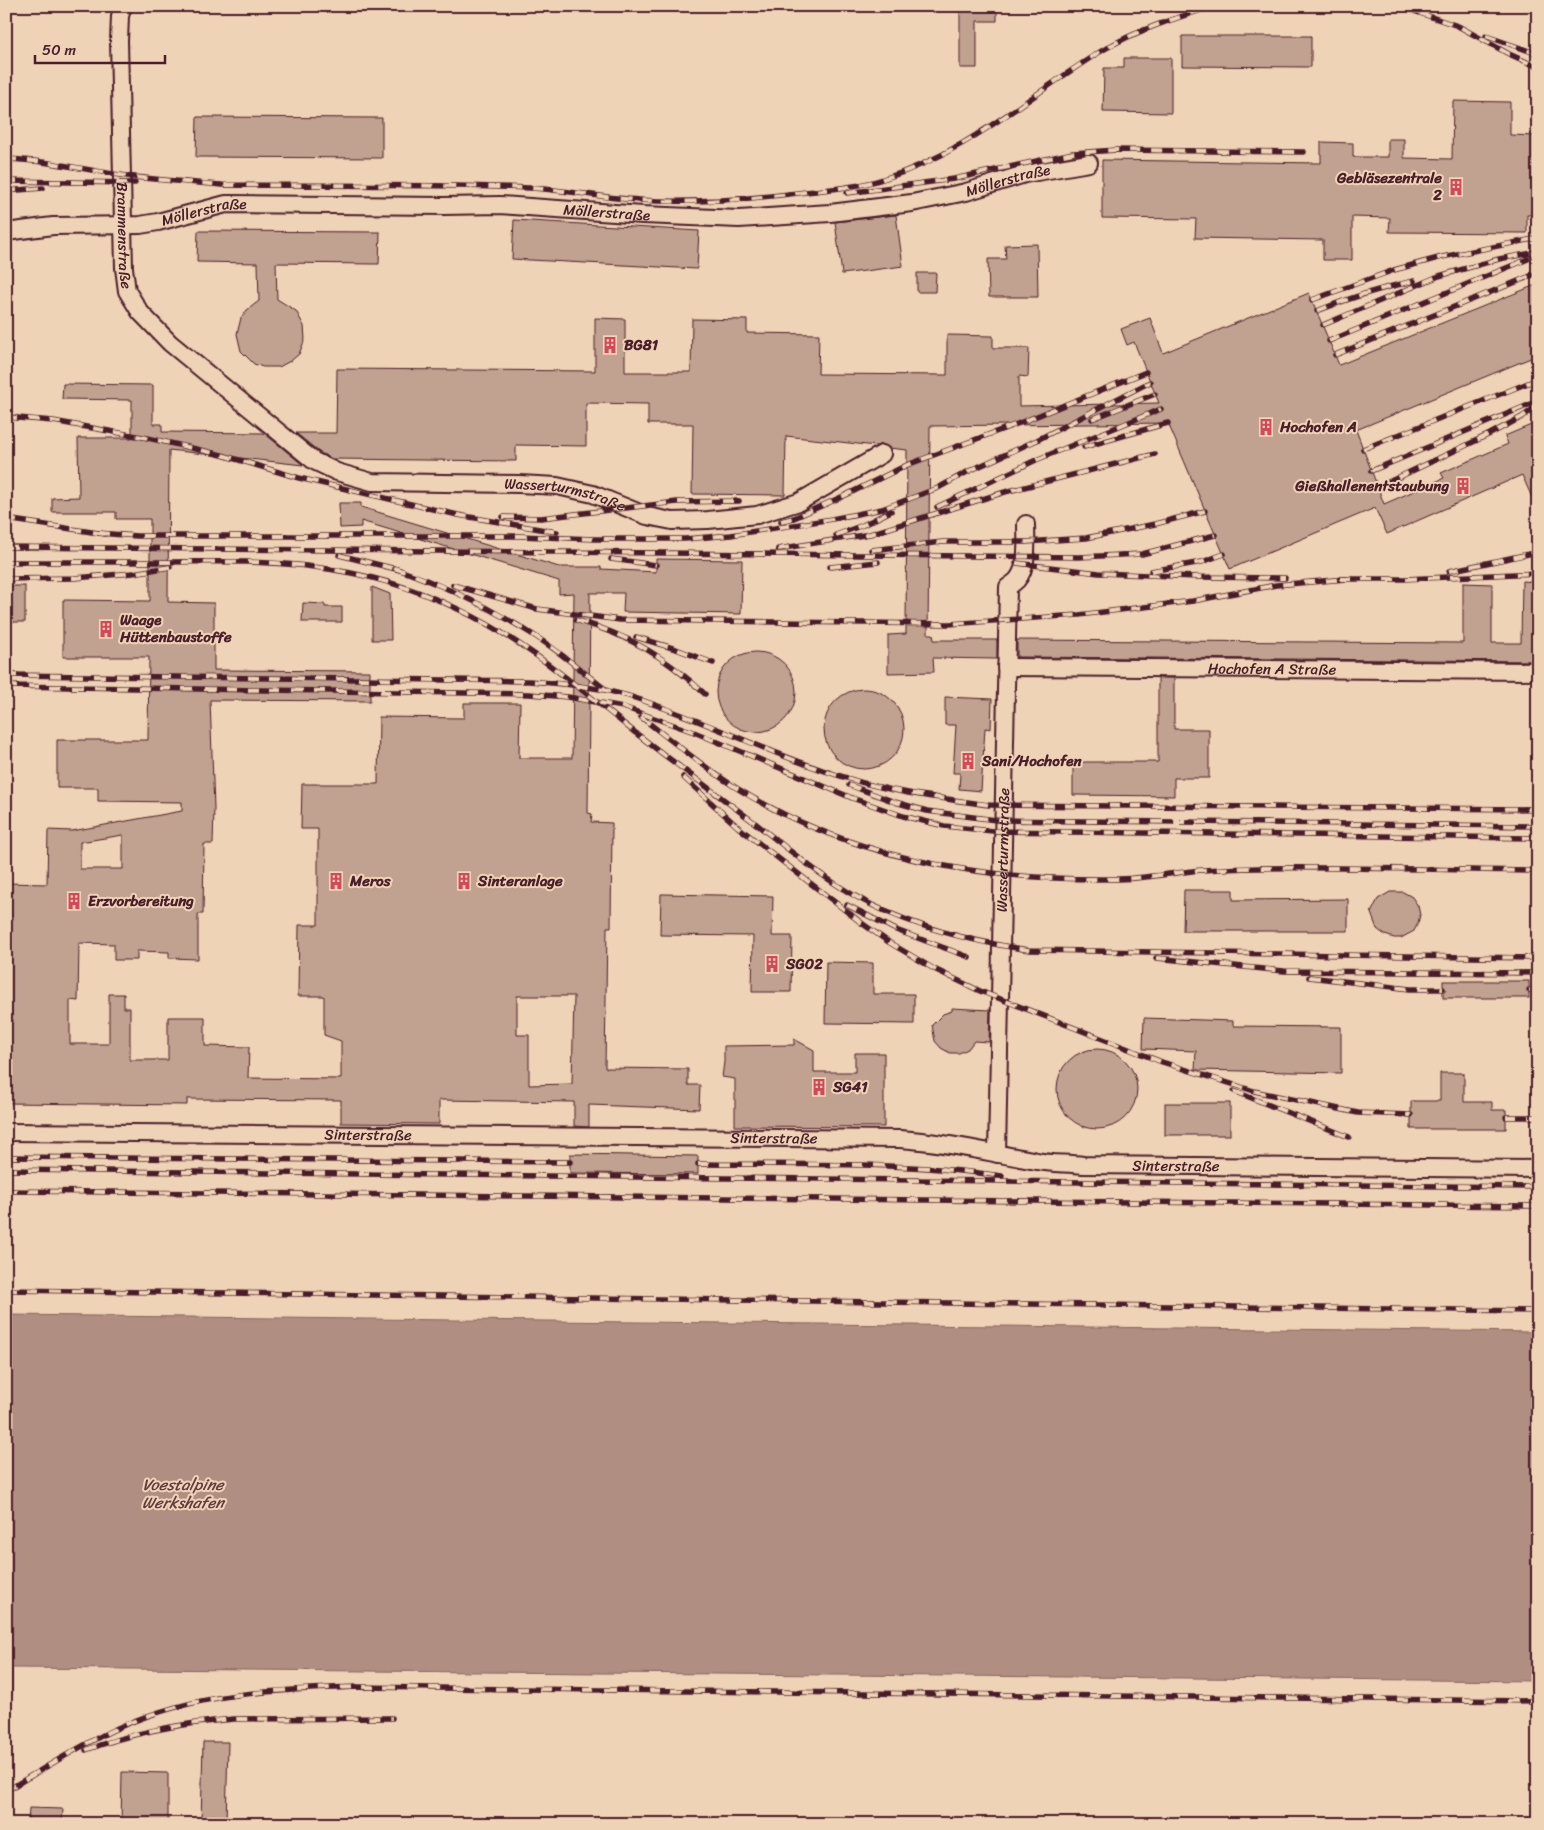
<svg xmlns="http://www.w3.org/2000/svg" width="1544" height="1830" viewBox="0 0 1544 1830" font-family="Sriracha,sans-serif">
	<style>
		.water { fill: #b08e81; stroke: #87625f }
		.building { fill: #c1a18f; stroke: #4a1f2b; fill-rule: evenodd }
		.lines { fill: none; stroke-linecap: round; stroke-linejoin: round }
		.street-casing { stroke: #4a1f2b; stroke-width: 20 }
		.street { stroke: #efd3b6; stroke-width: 16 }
		.rail-casing { stroke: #4a1f2b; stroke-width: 5.5 }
		.rail { stroke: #efd3b6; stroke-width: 4; stroke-dasharray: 11; stroke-linecap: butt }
		.labels { text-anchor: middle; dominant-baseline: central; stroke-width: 4; stroke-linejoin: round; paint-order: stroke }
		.poi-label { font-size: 15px; font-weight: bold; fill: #4a1f2b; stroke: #efd3b6; text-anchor: start }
		.street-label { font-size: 15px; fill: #4a1f2b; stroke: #efd3b6 }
		.water-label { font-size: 16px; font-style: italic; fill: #643b40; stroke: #efd3b6 }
	</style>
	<rect width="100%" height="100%" fill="#efd3b6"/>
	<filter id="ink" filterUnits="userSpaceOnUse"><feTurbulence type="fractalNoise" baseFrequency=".02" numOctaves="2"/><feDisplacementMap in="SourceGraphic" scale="10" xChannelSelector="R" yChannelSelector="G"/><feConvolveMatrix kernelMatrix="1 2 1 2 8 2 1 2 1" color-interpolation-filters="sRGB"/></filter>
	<g filter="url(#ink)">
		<polygon class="water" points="6,1315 1538,1332 1538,1681 12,1668 12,1696 6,1696"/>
		<g class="building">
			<polygon points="960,6 997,6 997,21 977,21 977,68 960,68"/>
			<polygon points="1182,36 1311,36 1311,67 1182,66"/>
			<polygon points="1124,58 1171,58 1171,113 1103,112 1104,68 1124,68"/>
			<polygon points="1453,101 1510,102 1510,135 1538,136 1538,215 1527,215 1527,233 1389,232 1390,218 1352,217 1352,260 1323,260 1323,240 1195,238 1196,219 1102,218 1102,160 1321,163 1321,142 1353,143 1353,157 1388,157 1388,139 1404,139 1404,158 1452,159"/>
			<polygon points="197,117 382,118 382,158 196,157"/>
			<polygon points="896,215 903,266 842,274 835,222"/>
			<polygon points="514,220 699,231 697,269 512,259"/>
			<polygon points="198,231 380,232 379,264 276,263 277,299 296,311 304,326 305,339 299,354 292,360 279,367 263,367 254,364 241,351 237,334 241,318 247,310 259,301 258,263 197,262"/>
			<polygon points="1037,244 1038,297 989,297 988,259 1006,259 1005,245"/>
			<polygon points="917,273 936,273 935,292 917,292"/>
			<polygon points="1538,284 1538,355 1356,430 1384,504 1444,478 1441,473 1508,444 1505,436 1531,425 1538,440 1538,511 1522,475 1387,534 1375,508 1230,569 1168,423 930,426 928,634 933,634 934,640 997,640 997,659 933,658 934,672 888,673 888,635 906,634 907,450 889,448 882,444 876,446 786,436 785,495 692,494 693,424 648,424 648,404 586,403 586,446 516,445 516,461 332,459 319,452 296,433 336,433 337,369 595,371 595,318 625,319 625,372 691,372 692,319 747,320 747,333 819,334 818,374 947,375 947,335 993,336 993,348 1029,348 1028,377 1019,376 1019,406 1159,403 1134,342 1127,345 1121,329 1150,318 1163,353 1309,293 1339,365"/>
			<path d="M63 384 153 385V424H162V432L264 433 303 465 169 450 168 602 214 603V670L370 671V701L210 700 214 808 213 844H204L203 914H198V959L169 958V952L137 951V960H114V944L79 943 78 1001 70 1000V1044H109V994H124V1008H130V1060H168V1017H205V1046L249 1047 248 1078 341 1079V1041L324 1035V996H298L299 925H318V829H301L302 784H378L379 717 464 718V703H520L519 758H572L574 593 559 594V581L361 521V527L340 528 339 503H361V507L559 567H601V569L656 572V559L742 560 741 614 623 612 624 593H590L588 813 592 814 591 822 612 823 611 927H607L605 1068 688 1069V1085H700L699 1109 589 1105V1127L574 1126V1102L439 1100V1124L341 1123V1100L187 1099V1105L6 1103V883L47 884 48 830 72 831 182 811V802L98 801V788H57V740H148L149 657H63V600L150 601V519H116V512H52V498L79 497 78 438H132V400L62 399ZM123 835V869H80V842ZM517 996H574L572 1084 529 1085V1035H517Z"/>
			<polygon points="1522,581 1538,582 1538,661 1017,657 1017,640 1463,643 1463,583 1492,584 1492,643 1521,643"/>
			<rect x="6" y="586" width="19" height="36"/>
			<polygon points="372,587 390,594 391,640 372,640"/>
			<polygon points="303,603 325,604 325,607 342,607 342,622 302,622"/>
			<circle cx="756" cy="692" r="40"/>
			<polygon points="1158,678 1174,678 1174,729 1209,729 1209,778 1174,778 1174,796 1073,795 1073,762 1158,762"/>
			<circle cx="864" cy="729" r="40"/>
			<polygon points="945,697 992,699 991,729 985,728 981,791 959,789 960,773 953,773 956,725 945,725"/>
			<polygon points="1184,890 1233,890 1233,900 1348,899 1348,931 1183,931"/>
			<polygon points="1390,892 1403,892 1412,897 1418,906 1420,915 1418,923 1414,931 1401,938 1394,938 1385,935 1377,929 1371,913 1378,899"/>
			<polygon points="661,894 773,896 772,936 792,936 791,992 752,992 753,936 660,935"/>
			<polygon points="826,962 873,963 873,994 914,994 914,1024 825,1023"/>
			<rect x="1443" y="981" width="86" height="17"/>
			<polygon points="952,1008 990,1010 989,1042 974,1041 968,1049 959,1053 950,1053 941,1048 935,1041 932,1025 943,1014 952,1011"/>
			<polygon points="1144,1018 1233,1021 1233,1026 1341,1027 1341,1073 1195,1070 1196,1051 1143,1049"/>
			<polygon points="794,1039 814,1050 814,1072 855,1072 855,1053 884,1053 884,1127 735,1126 735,1079 722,1077 724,1062 724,1046 794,1045"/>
			<circle cx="1097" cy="1089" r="40"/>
			<polygon points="1440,1073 1464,1073 1464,1102 1492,1102 1492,1110 1506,1110 1506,1129 1411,1129 1411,1101 1440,1101"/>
			<rect x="1165" y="1103" width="65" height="32"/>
			<polygon points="570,1154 698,1156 698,1174 570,1173"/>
			<polygon points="203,1742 228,1742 226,1824 201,1824"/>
			<polygon points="122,1772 168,1773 168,1824 121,1824"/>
			<polygon points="29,1808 63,1809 62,1824 28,1824"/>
		</g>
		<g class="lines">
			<g class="street-casing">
				<g id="street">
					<path id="s1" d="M123 6 120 16 119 41 124 268 127 291 140 312 170 343 314 461 337 472 372 482 519 484 557 486 593 494 647 516 672 521 708 520 757 515 799 502 882 454"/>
					<path id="s2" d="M6 232 53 226 140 225 158 222 226 204 444 206 500 205 643 215 739 219 830 213 912 203 966 192 1025 174 1089 163"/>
					<path id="s3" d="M1006 667 1538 671"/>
					<path id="s4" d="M6 1132 900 1139C946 1142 991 1153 1037 1161 1052 1164 1068 1163 1083 1165L1538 1169"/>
					<path id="s5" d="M997 1154 1008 587C1011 585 1015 582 1017 580 1029 566 1026 540 1026 524"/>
				</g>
			</g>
			<use href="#street" class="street"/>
			<g class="rail-casing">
				<g id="rail">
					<polyline points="1399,6 1458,26 1509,54 1538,67"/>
					<polyline points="1486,36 1538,54"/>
					<path d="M6 159C44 160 82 169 120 175 154 180 188 182 222 185 325 186 428 184 530 188 567 190 603 198 639 200 695 204 751 199 806 192 832 189 858 187 883 179 968 153 1029 95 1103 50 1137 30 1176 18 1214 6"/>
					<polyline points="6,181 135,183"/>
					<polyline points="6,191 43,188"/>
					<polyline points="847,193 954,179 1073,153 1116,150 1304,152"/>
					<polyline points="1312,300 1394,270 1442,257 1538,238"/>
					<path d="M1317 311C1349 298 1381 288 1414 281"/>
					<polyline points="1323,325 1439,276 1499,259 1538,252"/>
					<polyline points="1329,341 1528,259"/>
					<polyline points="1335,355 1538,273"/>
					<polyline points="6,417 53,421 148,438 222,455 299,478 458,515 557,532"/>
					<polyline points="1092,419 1155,394"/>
					<polyline points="1084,447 1168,423"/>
					<polyline points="1363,449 1538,379"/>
					<polyline points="1371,471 1538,401"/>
					<polyline points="1378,487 1490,434 1522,417 1536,407"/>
					<polyline points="937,507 1036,460 1161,409"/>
					<polyline points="503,517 541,518 677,502 739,501"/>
					<polyline points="6,519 105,534"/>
					<polyline points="781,521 794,518 846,495 907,465 1017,424 1146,372"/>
					<polyline points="98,533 137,536 519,536 594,539 685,539 731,535 832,519 882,509 938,488 969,471 1037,440 1150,382"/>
					<polyline points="836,535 863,525 891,511"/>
					<polyline points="6,547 1079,557 1142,554 1215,535"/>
					<polyline points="778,549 870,534 1005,492 1155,454"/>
					<polyline points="871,550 943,542 1026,542 1086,538 1155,524 1205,511"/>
					<polyline points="339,555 400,570"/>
					<polyline points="611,559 656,565"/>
					<path d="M6 562C59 562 113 562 166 562 215 562 265 560 314 567 364 573 415 588 460 610 523 640 574 684 628 727 670 760 713 791 755 823 792 852 829 884 872 905 921 929 975 942 1029 950L1538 958"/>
					<polyline points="1016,563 1099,573 1197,577 1285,578"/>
					<polyline points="830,567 878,562"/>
					<path d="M394 568C444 585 491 608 535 636 560 652 582 671 605 689"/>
					<polyline points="1151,571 1202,562 1224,554"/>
					<polyline points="1449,571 1538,552"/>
					<polyline points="6,579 75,578 133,573 170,567"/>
					<polyline points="1340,579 1404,579 1538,573"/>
					<polyline points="453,585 537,609 620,620 949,624 1079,615 1193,601 1276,585 1346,579"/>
					<path d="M576 620C630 636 663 655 705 694"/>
					<polyline points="636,637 676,649 713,663"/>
					<path d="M6 675 529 681C566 684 603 687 638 699 709 722 776 757 847 778 893 793 941 798 989 805L1538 809"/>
					<polyline points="6,686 529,694 568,697 623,707 694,732 852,798 903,816 944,826 993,831 1538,838"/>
					<path d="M641 717C672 741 702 766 735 787 848 858 983 881 1114 879 1144 879 1174 872 1203 870 1222 869 1241 868 1260 868 1352 867 1445 870 1538 871"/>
					<polyline points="683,777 738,827 863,924 890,943 934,969 980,991 1162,1062 1219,1080 1254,1091 1358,1113 1411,1115"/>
					<polyline points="849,785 895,802 927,811 996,820 1538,826"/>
					<polyline points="847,905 896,930 969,957"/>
					<polyline points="1156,958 1284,971 1538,973"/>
					<polyline points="1309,977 1410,989 1443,989"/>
					<polyline points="1529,990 1538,990"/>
					<polyline points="1234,1091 1349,1137"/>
					<polyline points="1506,1117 1538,1117"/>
					<polyline points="6,1157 570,1162"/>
					<path d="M698 1164C799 1165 902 1161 1002 1176"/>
					<polyline points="6,1170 1538,1187"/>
					<polyline points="6,1191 1538,1206"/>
					<polyline points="6,1290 1538,1311"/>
					<path d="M86 1750C134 1732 183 1723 234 1719L392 1718"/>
					<path d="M29 1777C60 1759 90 1740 122 1726 200 1692 274 1690 357 1687L1538 1701"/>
					<polyline points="6,1791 34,1774"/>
				</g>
			</g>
			<use href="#rail" class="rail"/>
		</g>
	</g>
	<defs>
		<g id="building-bare" transform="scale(1.35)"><path d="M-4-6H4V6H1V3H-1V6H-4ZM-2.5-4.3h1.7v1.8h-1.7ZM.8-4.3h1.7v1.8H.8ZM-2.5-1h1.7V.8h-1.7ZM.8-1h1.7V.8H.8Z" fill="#d1495b" stroke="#efd3b6" stroke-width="2.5" paint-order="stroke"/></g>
	</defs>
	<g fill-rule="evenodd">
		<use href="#building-bare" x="1456" y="187"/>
		<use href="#building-bare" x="610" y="345"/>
		<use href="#building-bare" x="1266" y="427"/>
		<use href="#building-bare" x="1463" y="486"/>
		<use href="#building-bare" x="106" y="629"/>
		<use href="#building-bare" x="968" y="761"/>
		<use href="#building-bare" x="336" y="881"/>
		<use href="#building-bare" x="464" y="881"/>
		<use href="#building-bare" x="74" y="901"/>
		<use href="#building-bare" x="772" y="964"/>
		<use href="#building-bare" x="819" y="1087"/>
	</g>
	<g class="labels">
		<g class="poi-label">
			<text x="1442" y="178" text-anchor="end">Gebläsezentrale<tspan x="1442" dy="17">2</tspan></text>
			<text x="624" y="345">BG81</text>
			<text x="1280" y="427">Hochofen A</text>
			<text x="1449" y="486" text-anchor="end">Gießhallenentstaubung</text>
			<text x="120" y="620">Waage<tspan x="120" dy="17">Hüttenbaustoffe</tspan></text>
			<text x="982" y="761">Sani/Hochofen</text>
			<text x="350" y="881">Meros</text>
			<text x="478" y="881">Sinteranlage</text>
			<text x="88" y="901">Erzvorbereitung</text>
			<text x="786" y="964">SG02</text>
			<text x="833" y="1087">SG41</text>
		</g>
		<g class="street-label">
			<text stroke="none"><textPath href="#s2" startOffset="1009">Möllerstraße</textPath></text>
			<text stroke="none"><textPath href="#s2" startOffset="604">Möllerstraße</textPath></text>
			<text stroke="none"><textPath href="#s2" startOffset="200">Möllerstraße</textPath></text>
			<text stroke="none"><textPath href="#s1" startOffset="230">Brammenstraße</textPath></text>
			<text stroke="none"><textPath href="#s1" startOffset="796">Wasserturmstraße</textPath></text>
			<text stroke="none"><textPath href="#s3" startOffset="266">Hochofen A Straße</textPath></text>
			<text stroke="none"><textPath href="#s5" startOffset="304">Wasserturmstraße</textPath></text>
			<text stroke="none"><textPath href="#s4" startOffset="362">Sinterstraße</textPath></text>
			<text stroke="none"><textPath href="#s4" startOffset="768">Sinterstraße</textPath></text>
			<text stroke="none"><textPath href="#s4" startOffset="1172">Sinterstraße</textPath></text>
		</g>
		<g class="water-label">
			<text x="183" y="1484">Voestalpine<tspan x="183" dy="18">Werkshafen</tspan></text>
		</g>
	</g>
	<rect width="1544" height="1830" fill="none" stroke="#efd3b6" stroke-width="25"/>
	<rect x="12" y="12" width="1519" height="1805" fill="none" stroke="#4a1f2b" stroke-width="2" filter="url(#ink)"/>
	<path d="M35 55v8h130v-8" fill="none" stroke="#4a1f2b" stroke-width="2.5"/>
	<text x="42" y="55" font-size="15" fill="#4a1f2b" stroke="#efd3b6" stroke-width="4" paint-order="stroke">50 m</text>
</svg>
